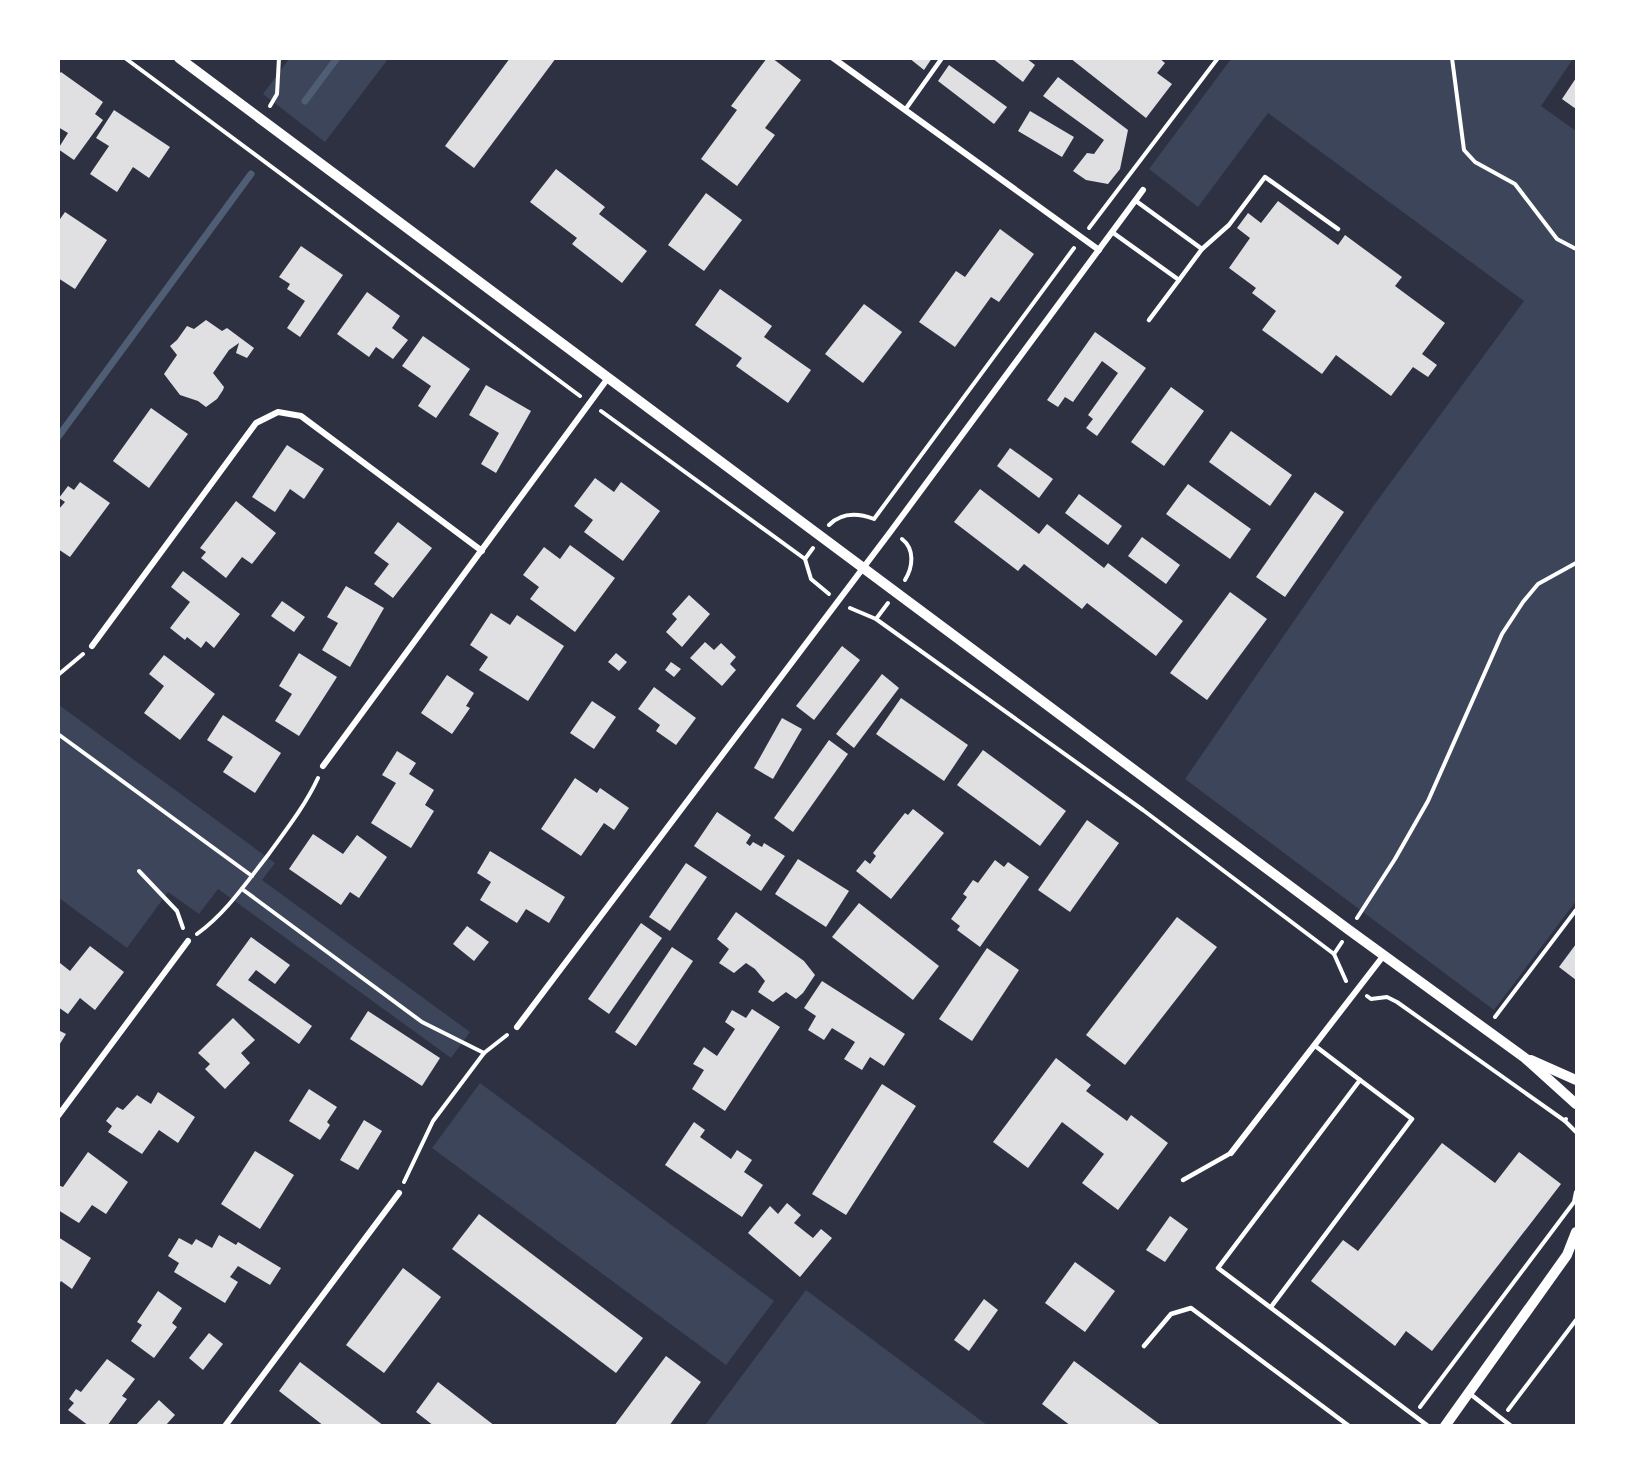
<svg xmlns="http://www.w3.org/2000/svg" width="1635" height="1484" viewBox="0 0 1635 1484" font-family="Montserrat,sans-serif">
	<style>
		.green { fill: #3c4559 }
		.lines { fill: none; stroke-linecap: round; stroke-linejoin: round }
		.stream { stroke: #4f5d75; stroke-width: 7 }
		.building { fill: #e0e0e3 }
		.path { stroke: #fff; stroke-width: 4 }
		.service { stroke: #fff; stroke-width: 4.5 }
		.minor { stroke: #fff; stroke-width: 6 }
		.tertiary { stroke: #fff; stroke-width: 10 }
	</style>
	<rect width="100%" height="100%" fill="#2d3142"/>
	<g class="green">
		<polygon points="289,59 388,59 325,142 263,94"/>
		<polygon points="1231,59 1573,59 1541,106 1576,131 1576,901 1494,1010 1185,779 1374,505 1524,301 1268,113 1198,207 1149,169"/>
		<polygon points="59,705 275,863 262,880 470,1032 451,1058 218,889 199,914 168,892 127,948 59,898"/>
		<polygon points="480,1083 774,1301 726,1365 432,1148"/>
		<polygon points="806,1290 987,1425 705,1425"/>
	</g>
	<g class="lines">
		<g class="stream">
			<polyline points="305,101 337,58"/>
			<polyline points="58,437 251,174"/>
		</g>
	</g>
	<g class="building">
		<polygon points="510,58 556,58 474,168 445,146"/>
		<polygon points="767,58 772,58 801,80 765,128 775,135 737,186 701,159 737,110 731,106"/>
		<polygon points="909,58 932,58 924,70"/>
		<polygon points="992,58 1026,58 1035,65 1023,82"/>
		<polygon points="1070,58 1159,58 1165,63 1157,73 1172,84 1146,118"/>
		<polygon points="949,65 1007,107 994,124 938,81"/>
		<polygon points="61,72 103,102 95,114 103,120 74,160 58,149 68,133 58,127 58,75"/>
		<polygon points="1058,77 1128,130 1120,169 1108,184 1086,180 1073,171 1087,153 1094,154 1104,140 1043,96"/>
		<polygon points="1576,78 1576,109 1562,99"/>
		<polygon points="114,110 170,147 149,178 133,167 117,192 90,174 109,146 96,138"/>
		<polygon points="1030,111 1074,137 1062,157 1018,131"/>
		<polygon points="556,169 605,207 599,214 647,251 622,283 572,244 577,238 530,202"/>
		<polygon points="706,193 742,220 704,271 668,245"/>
		<polygon points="1278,201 1338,245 1345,235 1402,277 1395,286 1445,323 1422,354 1437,365 1428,377 1413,367 1391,396 1336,355 1322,374 1262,330 1276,311 1252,293 1256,288 1229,268 1250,238 1237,228 1248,213 1261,223"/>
		<polygon points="65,212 107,240 75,289 58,278 58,222"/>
		<polygon points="1000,229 1034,254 999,302 991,297 955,347 919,322 956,271 965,277"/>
		<polygon points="301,246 343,275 300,337 287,328 305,301 287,289 290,284 279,277"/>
		<polygon points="720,289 772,326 764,337 811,370 788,403 736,366 742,358 695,325"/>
		<polygon points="367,292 400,316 392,328 408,340 393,359 376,347 369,357 337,334"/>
		<polygon points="864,304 902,332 863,383 825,354"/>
		<polygon points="206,320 222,331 227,328 254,348 247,358 236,353 239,343 229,350 213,373 224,387 223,390 217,399 206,407 198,401 180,395 164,374 177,355 170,346 177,340 187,326 194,329"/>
		<polygon points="1095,332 1146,368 1097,436 1086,428 1093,419 1088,415 1118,373 1102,361 1073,402 1065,397 1058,407 1047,400"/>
		<polygon points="423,336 470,369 436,418 418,406 431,386 402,366"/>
		<polygon points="486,385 531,411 496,473 481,464 499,433 469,415"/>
		<polygon points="1171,387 1204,411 1164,466 1131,442"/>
		<polygon points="151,408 188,434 149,488 113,461"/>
		<polygon points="1231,431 1292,475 1270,506 1209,462"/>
		<polygon points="287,445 324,469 304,499 290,489 275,512 252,497"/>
		<polygon points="1010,448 1053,479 1039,498 997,466"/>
		<polygon points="595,478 614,492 621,482 660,511 623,561 584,532 593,520 574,506"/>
		<polygon points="80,482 110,503 70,557 58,549 58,510 65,502 59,498 68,486 74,490"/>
		<polygon points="1188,484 1251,529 1230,559 1166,514"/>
		<polygon points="980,489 1039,534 1047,524 1104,568 1108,563 1183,621 1156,656 1087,603 1082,609 1024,564 1018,571 954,522"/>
		<polygon points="1315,492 1344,512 1285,597 1256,577"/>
		<polygon points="1079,494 1122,526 1108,545 1065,513"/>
		<polygon points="236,501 276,533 252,564 242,557 226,578 201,558 206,552 200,548"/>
		<polygon points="398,522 432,548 393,598 374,584 389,564 374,553"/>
		<polygon points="1142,537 1180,565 1166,584 1128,556"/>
		<polygon points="570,545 615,578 575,632 530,599 539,587 523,575 544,547 560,559"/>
		<polygon points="183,571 240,614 214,648 206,641 201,648 187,637 185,640 170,628 190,602 171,587"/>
		<polygon points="346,586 384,608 350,667 322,650 338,623 327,617"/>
		<polygon points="1230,592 1267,619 1207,700 1170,673"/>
		<polygon points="689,595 710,614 682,647 666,632 677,619 672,614"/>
		<polygon points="282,601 305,617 294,632 271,616"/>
		<polygon points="491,613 510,625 517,615 564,646 528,701 479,670 488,657 470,645"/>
		<polygon points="705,642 714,650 721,643 736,657 730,664 736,670 722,686 690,658"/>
		<polygon points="842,646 860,660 814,720 796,706"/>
		<polygon points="299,653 337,677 299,736 275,721 292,694 279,686"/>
		<polygon points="616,653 627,662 619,671 608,662"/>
		<polygon points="164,655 215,694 180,740 144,713 164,686 149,674"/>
		<polygon points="671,662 681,669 674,677 665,670"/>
		<polygon points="882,674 899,688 854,748 836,734"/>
		<polygon points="447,675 474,693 466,706 470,708 452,734 421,713"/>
		<polygon points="654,687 696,718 676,745 656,731 660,725 638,709"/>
		<polygon points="901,698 968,745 944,781 876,734"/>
		<polygon points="592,701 616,717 594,749 570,733"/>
		<polygon points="223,715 281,753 255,793 223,772 233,757 207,740"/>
		<polygon points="782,718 802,729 773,779 754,768"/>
		<polygon points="829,740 848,754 793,832 774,818"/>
		<polygon points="983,750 1066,811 1040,846 957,785"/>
		<polygon points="397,751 416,763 409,774 434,790 425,805 434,811 411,848 371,823 396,783 382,775"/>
		<polygon points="575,778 597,793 600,788 629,808 614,830 604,823 581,856 541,829"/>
		<polygon points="913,809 944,833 891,899 856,871 865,860 870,864 876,856 873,853 905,813 908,815"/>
		<polygon points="717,812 751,835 746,843 750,846 753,842 762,847 764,843 785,856 761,891 694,846"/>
		<polygon points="1087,820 1119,843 1070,912 1038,890"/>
		<polygon points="313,834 343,854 357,835 387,857 359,898 350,892 341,905 289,869"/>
		<polygon points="490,851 565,897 549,923 526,909 517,923 480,900 491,882 477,873"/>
		<polygon points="798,859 849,891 826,927 775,894"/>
		<polygon points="995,860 1004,867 1008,862 1029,877 980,947 957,930 960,926 951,919 967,897 963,894 973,880 978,883"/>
		<polygon points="686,863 707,877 670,931 649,917"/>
		<polygon points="859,903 939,966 913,1000 832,937"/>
		<polygon points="736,912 804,961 815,975 803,993 796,999 786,992 773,1002 758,992 765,981 755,969 746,963 734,973 719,963 729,949 717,939"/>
		<polygon points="1177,917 1217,947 1125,1065 1086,1035"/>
		<polygon points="641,923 662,938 609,1014 588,999"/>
		<polygon points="467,926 489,942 474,961 453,944"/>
		<polygon points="251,937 290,965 275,984 256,970 248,980 312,1026 299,1044 216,985"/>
		<polygon points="1576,944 1576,980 1559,967"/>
		<polygon points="90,946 124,972 95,1010 80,998 68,1014 58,1007 58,965 60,963 70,971"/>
		<polygon points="672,947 693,961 636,1046 615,1032"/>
		<polygon points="987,948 1019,970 972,1041 939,1019"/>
		<polygon points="822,981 905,1034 884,1066 870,1057 862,1070 844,1059 855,1042 832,1028 824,1040 808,1030 816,1016 804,1008"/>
		<polygon points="752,1009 780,1027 725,1111 692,1089 704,1070 693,1064 704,1047 717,1056 735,1029 725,1022 732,1010 746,1018"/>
		<polygon points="368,1011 440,1058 422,1086 350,1039"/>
		<polygon points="233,1018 255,1040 241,1053 250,1063 225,1089 205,1069 210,1064 198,1053"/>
		<polygon points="58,1030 66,1034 58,1047"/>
		<polygon points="1056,1058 1091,1085 1086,1091 1127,1121 1131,1115 1168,1143 1118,1210 1082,1183 1104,1154 1062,1122 1028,1168 993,1142"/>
		<polygon points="882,1084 916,1106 846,1215 812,1194"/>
		<polygon points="309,1089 337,1107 327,1122 330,1125 320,1140 289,1121"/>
		<polygon points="158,1092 195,1117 178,1143 159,1130 142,1154 108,1132 112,1126 106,1121 117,1107 123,1110 137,1095 151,1104"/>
		<polygon points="364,1120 382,1131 358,1170 340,1160"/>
		<polygon points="694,1122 705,1130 700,1137 731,1159 737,1150 752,1160 744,1172 763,1185 742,1217 665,1165"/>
		<polygon points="1442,1143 1495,1183 1519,1152 1561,1184 1432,1351 1406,1331 1395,1346 1311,1281 1343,1240 1358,1251"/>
		<polygon points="255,1151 294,1175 260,1229 221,1204"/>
		<polygon points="88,1152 128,1182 106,1214 92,1205 79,1223 58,1210 58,1185 63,1187"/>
		<polygon points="787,1203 801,1215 794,1223 813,1238 821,1229 832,1238 800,1277 748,1233 770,1206 778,1214"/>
		<polygon points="479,1214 643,1338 616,1373 452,1249"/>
		<polygon points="1170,1216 1188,1229 1165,1262 1146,1250"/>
		<polygon points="219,1235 236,1245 238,1242 281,1268 270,1285 238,1266 230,1277 238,1282 225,1303 174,1272 179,1263 168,1256 179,1238 192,1245 196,1239 212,1248"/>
		<polygon points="58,1237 91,1258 72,1289 61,1281 58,1286"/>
		<polygon points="1075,1262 1115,1291 1085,1332 1045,1303"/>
		<polygon points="403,1268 441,1297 384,1373 346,1345"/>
		<polygon points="158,1291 182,1308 172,1323 177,1327 154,1358 131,1341 142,1325 137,1322"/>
		<polygon points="984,1299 998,1310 969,1351 954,1340"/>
		<polygon points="209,1333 223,1344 203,1370 189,1358"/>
		<polygon points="666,1356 701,1382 669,1426 614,1426"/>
		<polygon points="107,1359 135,1379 122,1396 127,1399 107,1426 89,1426 68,1410 74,1403 69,1399 76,1389 81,1392"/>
		<polygon points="1074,1361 1162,1426 1071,1426 1042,1404"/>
		<polygon points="300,1362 384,1426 324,1426 279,1391"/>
		<polygon points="438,1382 495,1426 434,1426 416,1412"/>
		<polygon points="159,1400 175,1415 165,1426 135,1426"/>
	</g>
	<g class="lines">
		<g class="path">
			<polyline points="125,58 580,396"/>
			<polyline points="1452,58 1464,150 1475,162 1515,184 1557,239 1576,249"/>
			<polyline points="270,106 277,94 279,58"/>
			<polyline points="1089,228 1218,58"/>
			<polyline points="601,411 805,559 813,548"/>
			<path d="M829 525C842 512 858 513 874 519L1074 248"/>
			<path d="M902 539C915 549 913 567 905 580"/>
			<polyline points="805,559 811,579 829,594"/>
			<polyline points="850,608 876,619 1143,810 1334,954 1346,981"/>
			<polyline points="876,619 888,603"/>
			<polyline points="58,675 83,654"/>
			<polyline points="58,734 252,876"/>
			<polyline points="139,871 177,911 183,928"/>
			<polyline points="242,889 422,1022 484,1053"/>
			<polyline points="1357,918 1395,859 1428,801 1502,634 1523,602 1538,584 1576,563"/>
			<path d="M197 934C226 913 246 883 268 855 286 830 305 806 318 778"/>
			<polyline points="1334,954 1342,942"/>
			<polyline points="1367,996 1371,999 1387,997 1397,1002 1565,1121"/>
			<polyline points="1495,1017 1576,910"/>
			<polyline points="1566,1119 1565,1121 1576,1132"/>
			<polyline points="404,1182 433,1121 484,1053 507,1035"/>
			<polyline points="1420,1407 1574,1202 1576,1192"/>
			<polyline points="1508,1410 1576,1320"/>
		</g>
		<g class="service">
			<polyline points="905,110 942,58"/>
			<polyline points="1112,232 1179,280 1202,249 1136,201"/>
			<polyline points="1202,249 1229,225 1265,177 1338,229"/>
			<polyline points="1149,320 1179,280"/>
			<polyline points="1314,1045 1360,1080 1218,1268 1428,1426"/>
			<polyline points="1183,1180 1231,1153"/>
			<polyline points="1271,1307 1412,1119 1360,1080"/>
			<polyline points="1144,1346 1171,1314 1191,1308 1349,1426"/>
			<polyline points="1469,1393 1511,1426"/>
		</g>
		<g class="minor">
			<polyline points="833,58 1099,250"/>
			<polyline points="92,646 256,423 278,412 301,416 482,551"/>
			<polyline points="323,766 608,378"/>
			<polyline points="517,1027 891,531 1143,190"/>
			<polyline points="58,1116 188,941"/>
			<polyline points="1231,1153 1384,955"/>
			<polyline points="225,1426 399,1193"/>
		</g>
		<g class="tertiary">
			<polyline points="179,58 1349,930 1525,1058 1576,1104"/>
			<polyline points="1531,1060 1576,1080"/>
			<polyline points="1445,1426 1567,1255 1576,1232"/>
		</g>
	</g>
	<rect width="1635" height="1484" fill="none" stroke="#ffffff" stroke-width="120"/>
</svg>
